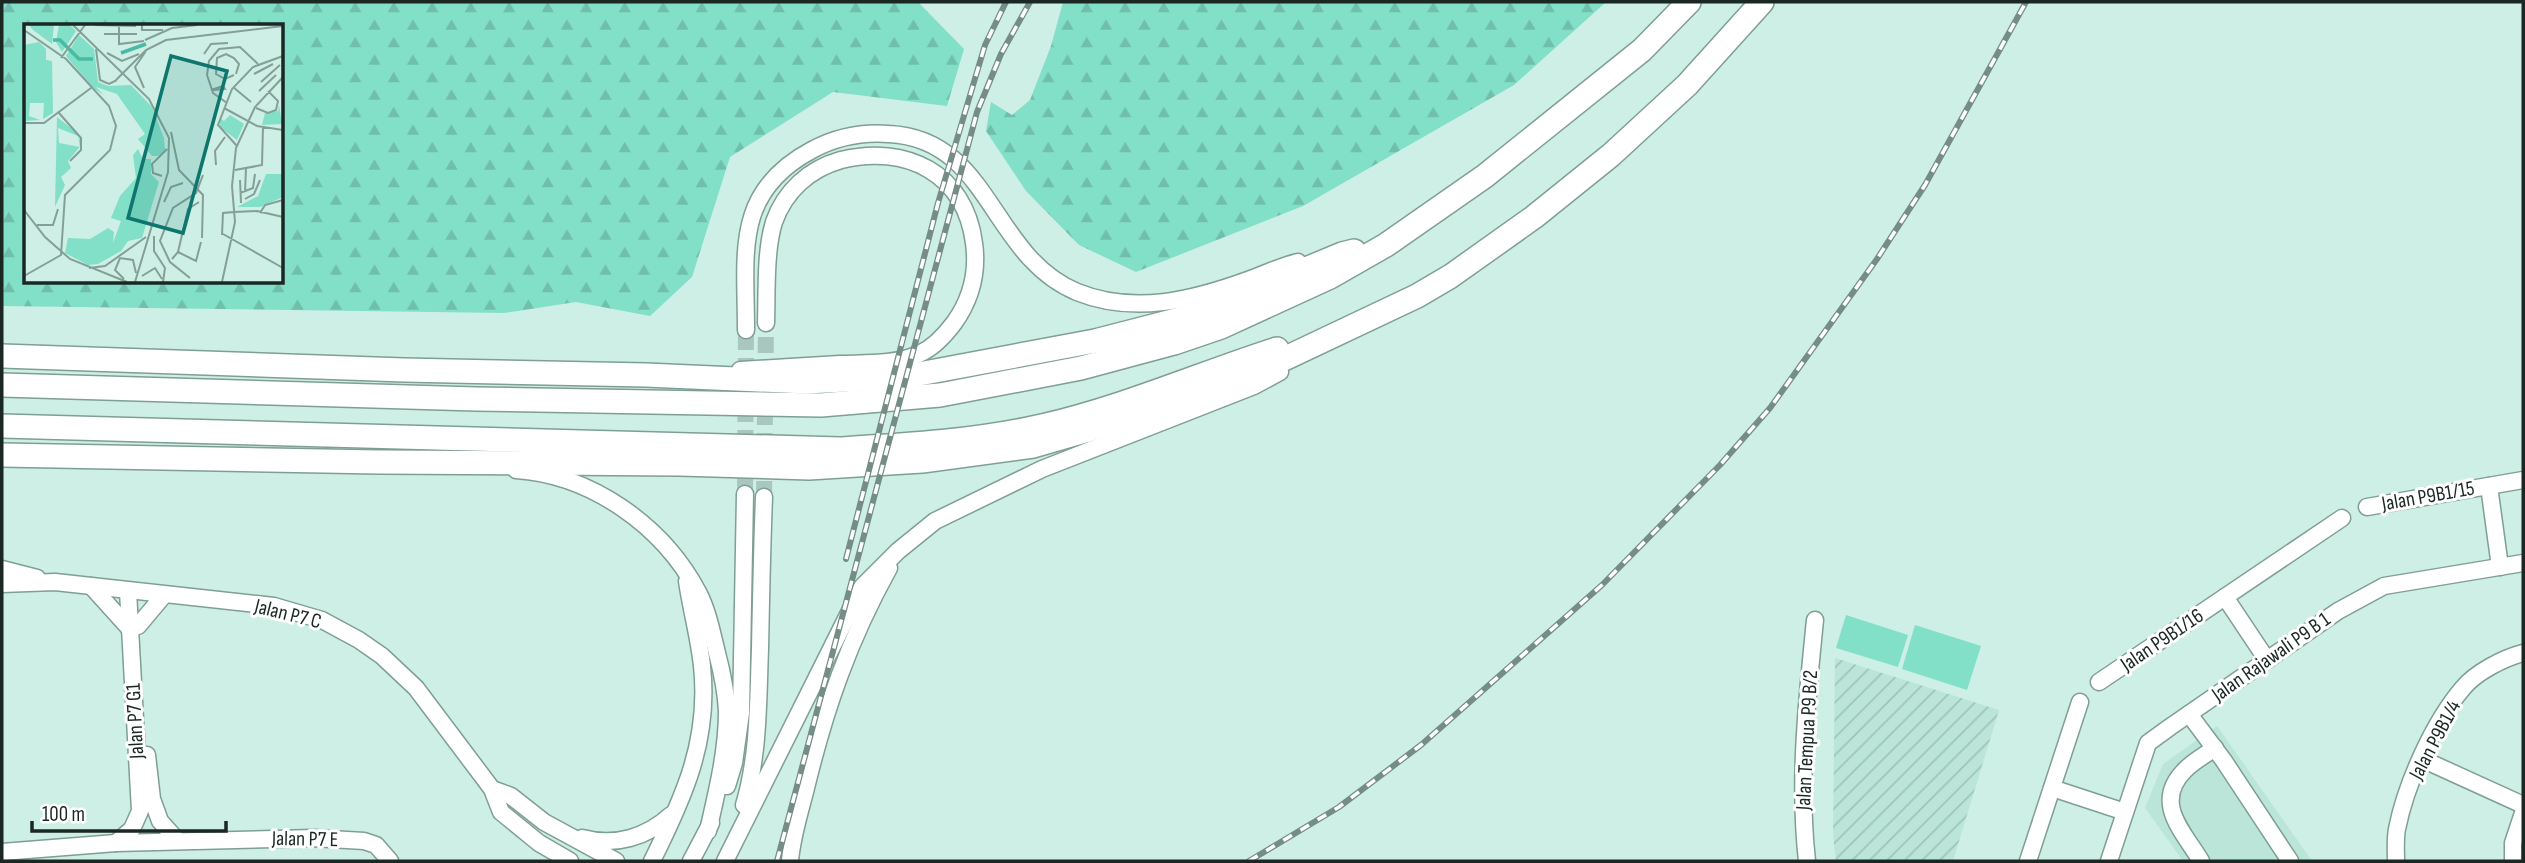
<svg xmlns="http://www.w3.org/2000/svg" width="2525" height="863" viewBox="0 0 2525 863" font-family="'Sofia Sans Condensed',sans-serif">
	<style>
		.built { fill: #bbe5d9 }
		.industrial { fill: url(#industrial-furrows) }
		.forest { fill: url(#forest-firs); fill-rule: evenodd }
		.pitch { fill: #82dfc8 }
		.lines { fill: none; stroke-linecap: round; stroke-linejoin: round }
		.minor-tunnel { stroke: #a9c7be; stroke-width: 16; stroke-dasharray: 16 8; stroke-linecap: butt }
		.minor-casing { stroke: #7f9e95; stroke-width: 19 }
		.highway-casing { stroke: #7f9e95; stroke-width: 26 }
		.minor { stroke: #fff; stroke-width: 16 }
		.highway { stroke: #fff; stroke-width: 23 }
		.rail-casing { stroke: #758d86; stroke-width: 6 }
		.rail { stroke: #fff; stroke-width: 3.5; stroke-dasharray: 10; stroke-linecap: butt }
		.labels { text-anchor: middle; dominant-baseline: central; stroke-width: 6; stroke-linejoin: round; paint-order: stroke }
		.street-label { font-size: 21px; fill: #1a2723; stroke: #fff }
		.inset-river { fill: none; stroke: #4abaa2; stroke-width: 3.5 }
		.inset-road { fill: none; stroke: #859f97; stroke-width: 2 }
		.view { fill: #0f766e; fill-opacity: 0.15; stroke: #0f766e; stroke-width: 3.5 }
		.inset-edge { fill: none; stroke: #1a2723; stroke-width: 3.5 }
	</style>
	<defs>
		<pattern id="industrial-furrows" width="10" height="10" patternUnits="userSpaceOnUse" patternTransform="scale(1.75)"><rect width="10" height="10" fill="#bbe5d9"/><path d="M-1 1l2-2M0 10L10 0M9 11l2-2" fill="none" stroke="#a0c4ba"/></pattern>
		<pattern id="forest-firs" width="22" height="20" patternUnits="userSpaceOnUse" patternTransform="scale(1.75)"><rect width="22" height="20" fill="#82dfc8"/><path d="M5 1l3.5 6h-7zM16 11l3.5 6h-7z" fill="#70bfac"/></pattern>
	</defs>
	<rect width="100%" height="100%" fill="#cdefe5"/>
	<polygon class="built" points="2217,726 2312,861 2183,861 2145,808 2163,764"/>
	<polygon class="industrial" points="1835,658 1999,710 1953,861 1836,861 1833,835"/>
	<g class="forest">
		<path d="M2 2H918L964 49 947 106 833 92 730 157 692 277 650 316 576 302 504 313 2 306ZM26 26H282V282H26Z"/>
		<polygon points="1063,2 1606,2 1514,85 1303,206 1136,272 1079,245 1026,191 986,131 991,102 1012,115 1030,100 1051,46"/>
	</g>
	<g class="pitch">
		<polygon points="1846,615 1908,635 1898,667 1836,648"/>
		<polygon points="1915,625 1981,646 1967,690 1902,669"/>
	</g>
	<g class="lines">
		<g class="minor-tunnel">
			<polyline points="745,494 746,330"/>
			<polyline points="764,497 766,323"/>
		</g>
		<g class="minor-casing">
			<g id="minor">
				<path d="M746 330C746 253 733 192 812 150 836 137 863 132 889 134 991 139 990 256 1077 292 1134 315 1193 300 1248 280 1265 274 1281 266 1298 262"/>
				<path d="M740 370C773 368 807 366 840 364 866 363 894 365 919 354 933 348 945 335 954 323 972 298 978 272 974 243 965 173 906 144 841 160 809 169 785 191 774 222 765 251 767 292 766 323"/>
				<path d="M516 470C592 475 663 526 698 592 708 611 712 633 717 653 722 672 726 691 727 711 727 752 717 791 708 831"/>
				<polyline points="2489,486 2500,567"/>
				<polyline points="2367,507 2523,480"/>
				<polyline points="2,569 37,578"/>
				<polyline points="2,584 55,582 274,606 322,620 359,640 382,656 416,688 492,789 501,812 539,843 570,861"/>
				<polyline points="91,586 129,628"/>
				<polyline points="2225,597 2267,660"/>
				<polyline points="138,626 164,595"/>
				<polyline points="2099,682 2342,518"/>
				<polyline points="2189,714 2224,761 2290,861"/>
				<polyline points="147,755 152,799 160,821 177,840"/>
				<polyline points="2422,759 2523,805"/>
				<polyline points="727,786 734,763 741,713 745,494"/>
				<polyline points="2052,788 2125,812"/>
				<polyline points="492,789 511,796 544,822 616,861"/>
				<path d="M744 805C759 755 758 700 760 649 761 598 762 547 764 497"/>
				<path d="M582 838C615 847 647 837 671 815"/>
				<polyline points="116,843 132,829 140,811 128,591"/>
				<polyline points="2,852 116,843 313,838 364,841 376,845 390,861"/>
				<path d="M652 861C684 797 710 740 702 666 699 637 691 609 687 581"/>
				<polyline points="691,861 711,823"/>
				<polyline points="725,861 862,587 898,551 935,521 1042,469 1254,386 1280,372"/>
				<path d="M790 861C792 836 800 812 806 788 825 709 849 640 889 568"/>
				<path d="M1807 861C1798 780 1807 700 1815 620"/>
				<polyline points="2028,861 2080,702"/>
				<polyline points="2109,861 2148,743 2170,727 2338,611 2384,586 2523,563"/>
				<path d="M2201 861C2183 831 2153 803 2184 771 2192 762 2205 755 2215 748"/>
				<path d="M2396 861C2396 851 2395 839 2397 829 2406 784 2433 723 2463 688 2476 672 2504 658 2523 653"/>
				<polyline points="2513,861 2513,843 2523,813"/>
			</g>
		</g>
		<g class="highway-casing">
			<g id="highway">
				<polyline points="2,356 404,370 646,375 806,382 903,377 1095,341 1196,315 1342,254 1354,251"/>
				<polyline points="2,385 476,399 821,405 940,395 1081,368 1174,343 1221,327 1330,277 1386,245 1485,176 1642,50 1689,2"/>
				<path d="M2 426 840 449C907 445 976 441 1042 426 1122 408 1199 374 1277 349"/>
				<polyline points="2,455 379,462 680,464 809,468 922,461 1033,446 1085,431 1250,375 1417,296 1451,276 1534,217 1611,155 1687,85 1762,2"/>
			</g>
		</g>
		<use href="#minor" class="minor"/>
		<use href="#highway" class="highway"/>
		<g class="rail-casing">
			<g id="rail">
				<polyline points="846,559 938,203 985,45 1006,2"/>
				<polyline points="777,861 977,112 1001,54 1030,2"/>
				<polyline points="1249,861 1339,807 1421,745 1602,585 1720,465 1770,408 1877,259 1925,185 2026,2"/>
			</g>
		</g>
		<use href="#rail" class="rail"/>
	</g>
	<g class="labels">
		<g class="street-label">
			<text transform="translate(2428 496) rotate(-10)">Jalan P9B1/15</text>
			<text transform="translate(288 614) rotate(14)">Jalan P7 C</text>
			<text transform="translate(2162 640) rotate(-34)">Jalan P9B1/16</text>
			<text transform="translate(2271 657) rotate(-35)">Jalan Rajawali P9 B 1</text>
			<text transform="translate(135 721) rotate(-93)">Jalan P7 G1</text>
			<text transform="translate(1807 740) rotate(-87)">Jalan Tempua P9 B/2</text>
			<text transform="translate(2435 740) rotate(-62)">Jalan P9B1/4</text>
			<text transform="translate(305 839) rotate(1)">Jalan P7 E</text>
		</g>
	</g>
	<g transform="translate(24 24)">
		<rect width="259" height="259" fill="#cdefe5"/>
		<path d="M5 1H30L28 20 9 6ZM35 1H46L52 7 38 28 32 18ZM55 11 70 25 74 58 84 62 107 61 128 83 140 114 141 126 134 132H128L114 115 121 110 93 70 72 63 80 71 69 64 42 32ZM15 18 22 25V36L28 37 29 89 19 95 20 79H6L5 92 16 96 0 97V21ZM33 93 52 108 58 120 44 137 47 144 37 153 41 161 31 183ZM34 104 54 112 56 123 35 119ZM114 125 119 135H127V150L135 158 118 214 104 217 97 227 74 240 64 241 41 229 44 214 66 215 84 204 90 208 89 219 97 197 87 194 96 172 112 154 109 131ZM242 150H259V173L236 183H213L234 172Z" fill="#82dfc8" fill-rule="evenodd"/>
		<path d="M255 81 258 100 238 101 241 89 254 87ZM206 91 220 100 213 116 196 103V94L200 97Z" fill="#82dfc8"/>
		<path class="inset-river" d="M29 16H36L55 35H69M97 29 122 20"/>
		<path class="inset-road" d="M49 1 125 75 145 114 144 148 111 258M71 1 112 2M95 1V20L120 17M118 1V6H139M0 6 42 35 85 82 92 102 86 126 41 171 37 231 0 252M80 10H113M121 16 148 4 173 1M72 25 76 56 85 60 93 56M83 29 98 37 115 30M180 30 187 20 204 19M37 34 61 1M230 50 249 40M210 51 201 55 192 50 193 34 202 30 210 34 215 40 212 50M92 56 122 26 142 16 259 2M237 58 256 41M209 63 227 78M120 64 111 43 122 27M187 66 199 62 201 65 190 66M235 67 252 51M203 79 189 69 183 51 185 37 195 25 216 23 234 40M200 84 233 102 259 106M232 84 244 89 252 86 254 77 244 67M35 89 57 114V126L46 137M0 99H20L67 64M147 108 155 146 179 171 178 214M213 122 194 101 208 65 229 43 259 32M192 141 191 127 201 113M211 146 238 141 239 103M138 152 129 149 128 140 143 125M216 156 217 179M221 168 222 144M216 169 229 164 231 150M221 175 230 170 236 156M140 178 147 163 159 159M0 186 21 213 46 235 103 258M210 188 233 187 259 193M236 189 241 181 259 176M13 201H29L34 185M199 210 259 244M198 211 199 189 210 188M130 212V227L141 244 139 258M154 228 172 237 177 218M148 235 154 228 164 185 175 178M65 244 81 242 122 213M118 252 131 244 138 255M166 254 146 238 136 217 149 184 172 169 179 151M100 255 91 246 96 234 109 236 112 249M198 258 211 198 208 162 212 124 231 83 259 53"/>
		<path class="view" d="M147 32 203 47 159 209 104 194Z"/>
		<rect width="259" height="259" class="inset-edge"/>
	</g>
	<rect width="2525" height="863" fill="none" stroke="#1a2723" stroke-width="7"/>
	<path d="M32 821v10h194v-10" fill="none" stroke="#1a2723" stroke-width="3.5"/>
	<text x="42" y="821" font-size="21" fill="#1a2723" stroke="#ffffff" stroke-width="5" paint-order="stroke">100 m</text>
</svg>
